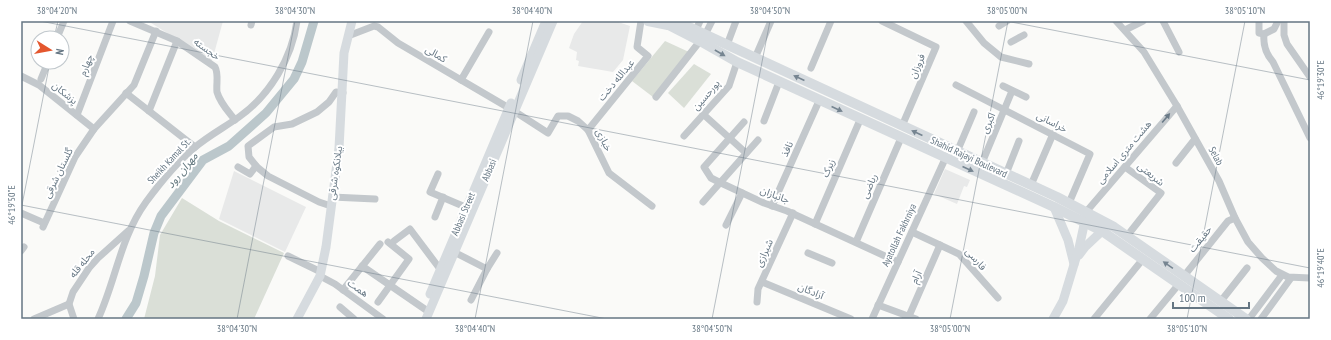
<svg xmlns="http://www.w3.org/2000/svg" width="1331" height="340" viewBox="0 0 1331 340" font-family="'PT Sans Narrow','Noto Sans Arabic',sans-serif">
	<style>
		.built { fill: #e8e9e9 }
		.green { fill: #dadfd7 }
		.lines { fill: none; stroke-linecap: round; stroke-linejoin: round }
		.river { stroke: #bbc7cb; stroke-width: 9 }
		.minor { stroke: #c3c8cc; stroke-width: 7 }
		.major { stroke: #d6dbdf; stroke-width: 9 }
		.highway { stroke: #d6dbdf; stroke-width: 10 }
		.oneway { fill: #768591 }
		.oneway2 { fill: #6a7a87 }
		.ticks { fill: none; stroke: #657683; stroke-width: 1; stroke-opacity: 0.45 }
		.labels { text-anchor: middle; dominant-baseline: central; stroke-width: 4; stroke-linejoin: round; paint-order: stroke }
		.street-label { font-size: 10px; fill: #657683; stroke: #fff }
		.water-label { font-size: 11px; font-style: italic; fill: #60757c; stroke: #fff }
		.neatline { fill: none; stroke: #657683; stroke-width: 1.5 }
		.ticks-label { font-size: 10px; text-anchor: middle; fill: #657683 }
	</style>
	<rect width="100%" height="100%" fill="#fafaf8"/>
	<g class="built">
		<polygon points="148,21 223,21 212,61"/>
		<polygon points="583,21 615,21 630,26 623,60 613,72 578,66 579,61 576,60 577,52 569,48 574,34"/>
		<polygon points="945,169 970,180 967,187 964,186 957,204 934,194"/>
		<polygon points="234,171 306,207 285,252 219,219"/>
	</g>
	<g class="green">
		<polygon points="665,41 689,52 653,97 632,81"/>
		<polygon points="694,64 711,74 684,108 668,93"/>
		<polygon points="182,198 219,221 284,253 254,319 144,319 155,276 160,235"/>
	</g>
	<g class="lines">
		<polyline class="river" points="126,319 136,303 144,276 154,233 161,216 203,160 229,146 266,113 294,79 302,62 314,21"/>
		<g class="minor">
			<path d="M130 21 177 41 215 67C219 74 216 84 217 92 220 103 228 111 235 120"/>
			<polyline points="882,21 936,47 902,126"/>
			<polyline points="966,21 984,43 1001,57 1029,64"/>
			<polyline points="1116,21 1144,52 1177,106 1219,181 1235,218 1248,242 1262,258 1276,271 1288,277 1310,278"/>
			<polyline points="1163,21 1179,52"/>
			<polyline points="1259,21 1259,33 1264,34 1274,29 1278,21"/>
			<polyline points="1284,21 1284,35 1287,44 1310,77"/>
			<polyline points="251,25 252,21"/>
			<polyline points="999,26 1007,21"/>
			<polyline points="696,30 700,21"/>
			<polyline points="1125,30 1143,21"/>
			<path d="M1264 34C1263 44 1266 54 1273 62L1310 138"/>
			<polyline points="705,35 712,21"/>
			<polyline points="348,36 374,26 378,27 398,43 514,111 548,133 558,116 568,116 578,121 588,130 609,173 652,206"/>
			<polyline points="57,38 64,21"/>
			<polyline points="1011,42 1024,35"/>
			<polyline points="727,45 736,21"/>
			<polyline points="755,58 771,21"/>
			<polyline points="811,68 831,21"/>
			<polyline points="21,76 39,85 94,129"/>
			<polyline points="41,79 48,62"/>
			<polyline points="461,80 489,32"/>
			<polyline points="956,85 1090,154 1069,203"/>
			<polyline points="1003,86 1026,97"/>
			<polyline points="126,93 195,147"/>
			<polyline points="656,97 700,41"/>
			<polyline points="149,111 177,41"/>
			<polyline points="703,114 746,153"/>
			<polyline points="77,115 113,21"/>
			<polyline points="764,121 779,82"/>
			<polyline points="744,122 704,167 711,178 721,183 764,203 787,211 898,262"/>
			<polyline points="588,130 648,56 637,47 641,21"/>
			<polyline points="684,136 729,86 737,62"/>
			<polyline points="957,152 974,112"/>
			<polyline points="982,163 1012,91"/>
			<polyline points="1176,163 1195,139"/>
			<polyline points="238,167 250,174 256,166"/>
			<polyline points="1125,167 1161,193 1127,236"/>
			<polyline points="438,174 430,192 470,209"/>
			<polyline points="1006,174 1019,141"/>
			<polyline points="1031,185 1053,134"/>
			<polyline points="332,197 375,199"/>
			<polyline points="703,202 758,140"/>
			<polyline points="331,206 319,202 268,176 257,167 249,157 248,146 274,127 292,124 317,112 329,102 336,92 343,93"/>
			<polyline points="772,206 819,101"/>
			<polyline points="1086,212 1177,106"/>
			<polyline points="21,213 44,223"/>
			<polyline points="435,217 443,197"/>
			<polyline points="815,224 860,120"/>
			<polyline points="726,225 742,193"/>
			<polyline points="43,227 75,157 94,129 134,85 156,31"/>
			<polyline points="912,232 959,254 998,298"/>
			<polyline points="394,241 410,229 443,273"/>
			<polyline points="856,242 901,138"/>
			<polyline points="21,251 24,247"/>
			<polyline points="454,252 487,269"/>
			<polyline points="808,253 832,263"/>
			<polyline points="288,256 321,272"/>
			<polyline points="362,266 429,312"/>
			<polyline points="320,276 335,284 383,319"/>
			<polyline points="1184,276 1228,221 1235,218"/>
			<polyline points="762,282 851,319"/>
			<polyline points="343,290 380,244"/>
			<polyline points="471,300 487,269 497,253"/>
			<polyline points="1221,301 1247,268"/>
			<polyline points="378,302 409,259 388,242"/>
			<polyline points="757,302 758,289 793,213"/>
			<polyline points="878,305 916,319"/>
			<polyline points="340,307 354,319"/>
			<polyline points="34,319 69,304"/>
			<polyline points="74,319 69,304 73,292 89,268 98,258 128,231"/>
			<path d="M98 319C116 280 120 238 146 202 160 183 176 163 194 148 208 136 225 127 239 117 270 95 292 58 297 21"/>
			<polyline points="872,319 945,159"/>
			<polyline points="905,319 909,316 940,245"/>
			<polyline points="1094,319 1143,259"/>
			<polyline points="1150,319 1179,284"/>
			<polyline points="1249,319 1282,275"/>
			<polyline points="1261,319 1291,278"/>
		</g>
		<g class="major">
			<polyline points="521,80 546,21"/>
			<polyline points="1054,207 1068,240 1074,264"/>
			<polyline points="1079,255 1085,247 1102,231"/>
			<polyline points="430,294 511,103"/>
			<polyline points="297,319 320,276 326,247 339,148 344,53 352,21"/>
			<polyline points="426,319 553,21"/>
			<polyline points="1053,319 1063,301 1079,248 1086,216"/>
		</g>
		<g class="highway">
			<polyline points="648,21 668,25"/>
			<polyline points="661,21 700,41 737,62 1054,207 1102,231 1229,319"/>
			<polyline points="676,21 1057,197 1114,227 1246,319"/>
		</g>
	</g>
	<defs><path id="oneway-solid" d="M-6-.8H1V-3.2L6.5 0L1 3.2V.8H-6Z"/></defs>
	<g class="oneway">
		<use href="#oneway-solid" transform="translate(720 53) rotate(30)"/>
		<use href="#oneway-solid" transform="translate(799 78) rotate(-155)"/>
		<use href="#oneway-solid" transform="translate(837 109) rotate(25)"/>
		<use href="#oneway-solid" transform="translate(917 133) rotate(-155)"/>
		<use href="#oneway-solid" transform="translate(968 169) rotate(24)"/>
		<use href="#oneway-solid" transform="translate(1168 265) rotate(-145)"/>
	</g>
	<use class="oneway2" href="#oneway-solid" transform="translate(1166 118) rotate(-50)"/>
	<path class="ticks" d="M40 21 1310 268M1006 21 1310 80M54 38 58 21M21 205 607 319M21 210 50 62M237 319 295 21M475 319 533 21M712 319 770 21M950 319 1008 21M1187 319 1245 21"/>
	<g class="labels">
		<g class="street-label">
			<text transform="translate(207 49) rotate(36)">خجسته</text>
			<text transform="translate(436 54) rotate(30)">کمالی</text>
			<text transform="translate(86 65) rotate(-69)">چهارم</text>
			<text transform="translate(917 66) rotate(-67)">فروزان</text>
			<text transform="translate(616 80) rotate(-50)">عبدالله دخت</text>
			<text transform="translate(65 93) rotate(39)">پزشکان</text>
			<text transform="translate(706 95) rotate(-49)">پورحسین</text>
			<text transform="translate(1052 122) rotate(27)">خراسانی</text>
			<text transform="translate(988 123) rotate(-67)">اکبری</text>
			<text transform="translate(604 140) rotate(63)">خبازی</text>
			<text transform="translate(787 149) rotate(-66)">نافذ</text>
			<text transform="translate(1124 152) rotate(-50)">هشت متری اسلامی</text>
			<text transform="translate(1216 156) rotate(61)">Selab</text>
			<text transform="translate(969 157) rotate(25)">Shahid Rajayi Boulevard</text>
			<text transform="translate(169 161) rotate(-47)">Sheikh Kamal St.</text>
			<text transform="translate(828 168) rotate(-66)">زیرک</text>
			<text transform="translate(489 170) rotate(-67)">Abbasi</text>
			<text transform="translate(58 173) rotate(-64)">گلستان شرقی</text>
			<text transform="translate(335 173) rotate(-82)">بیلانکوه شرقی</text>
			<text transform="translate(1151 174) rotate(39)">شریعتی</text>
			<text transform="translate(869 186) rotate(-66)">ریاضی</text>
			<text transform="translate(775 195) rotate(21)">جانبازان</text>
			<text transform="translate(463 214) rotate(-67)">Abbasi Street</text>
			<text transform="translate(899 235) rotate(-65)">Ayatollah Fakhrniya</text>
			<text transform="translate(1200 239) rotate(-51)">حقیقت</text>
			<text transform="translate(764 253) rotate(-66)">شیرازی</text>
			<text transform="translate(976 259) rotate(48)">فارسی</text>
			<text transform="translate(82 263) rotate(-51)">محله قله</text>
			<text transform="translate(916 277) rotate(-66)">آرام</text>
			<text transform="translate(358 288) rotate(36)">همت</text>
			<text transform="translate(811 291) rotate(23)">آزادگان</text>
		</g>
		<g class="water-label">
			<text transform="translate(182 170) rotate(-51)">مهران رود</text>
		</g>
	</g>
	<rect width="1331" height="340" fill="none" stroke="#ffffff" stroke-width="44"/>
	<g transform="translate(50 50) rotate(101)"><circle r="19" fill="#ffffff" stroke="#c1c8cd"/>
	<path d="M0-3L7 15L0 10L-7 15Z" fill="#e4572e"/>
	<text y="-6" font-size="11" font-weight="bold" text-anchor="middle" fill="#657683">N</text>
	</g>
	<path d="M1173 302v6h76v-6" fill="none" stroke="#657683" stroke-width="2"/>
	<text x="1179" y="302" font-size="12" fill="#657683" stroke="#ffffff" stroke-width="3" paint-order="stroke">100 m</text>
	<rect x="22" y="22" width="1287" height="296" class="neatline"/>
	<g class="ticks-label">
		<text x="57" y="14">38°04'20"N</text>
		<text x="295" y="14">38°04'30"N</text>
		<text x="532" y="14">38°04'40"N</text>
		<text x="770" y="14">38°04'50"N</text>
		<text x="1007" y="14">38°05'00"N</text>
		<text x="1245" y="14">38°05'10"N</text>
		<text transform="translate(1320 80) rotate(-90)" y="4">46°19'30"E</text>
		<text transform="translate(11 205) rotate(-90)" y="4">46°19'50"E</text>
		<text transform="translate(1320 268) rotate(-90)" y="4">46°19'40"E</text>
		<text x="237" y="332">38°04'30"N</text>
		<text x="475" y="332">38°04'40"N</text>
		<text x="712" y="332">38°04'50"N</text>
		<text x="950" y="332">38°05'00"N</text>
		<text x="1187" y="332">38°05'10"N</text>
	</g>
</svg>
